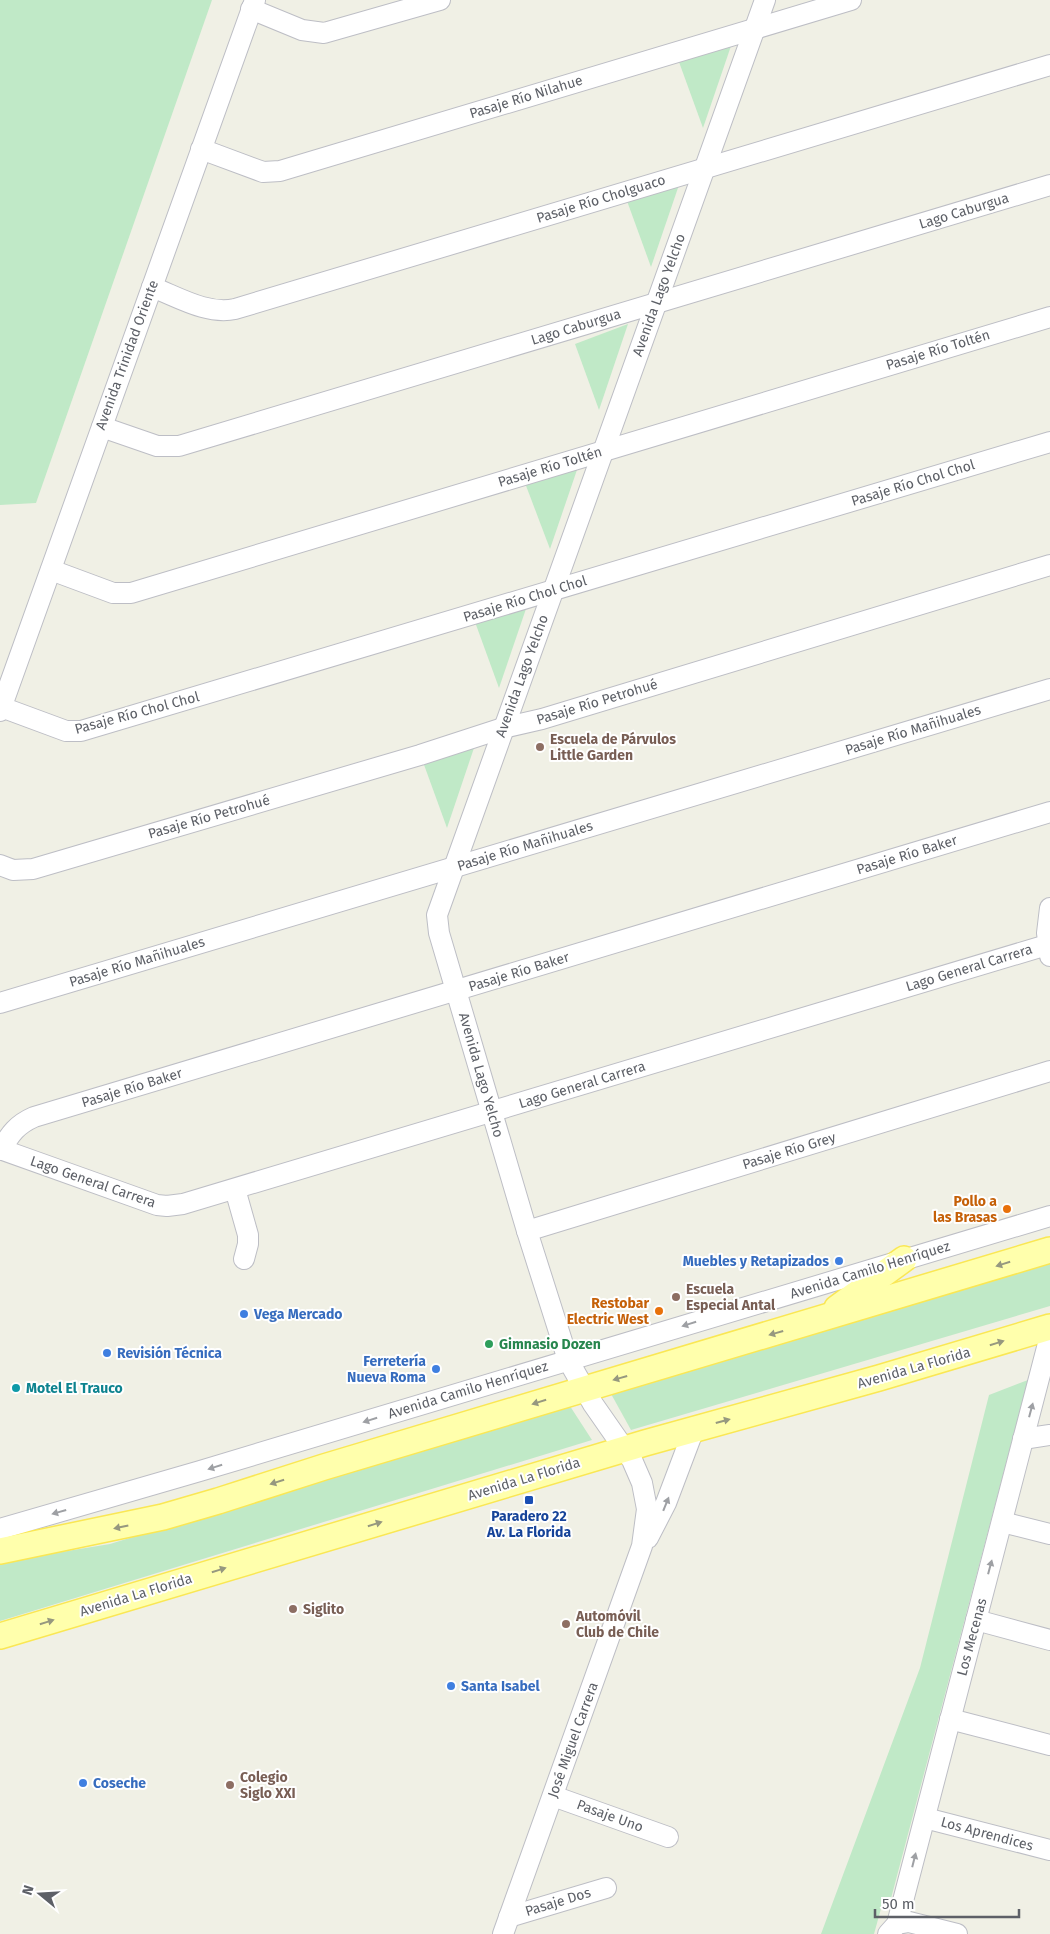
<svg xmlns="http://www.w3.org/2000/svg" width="1050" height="1934" viewBox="0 0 1050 1934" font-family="'Fira Sans',sans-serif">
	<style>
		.green { fill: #c0e9c7 }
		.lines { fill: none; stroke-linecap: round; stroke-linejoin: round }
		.minor-casing { stroke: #bdbec5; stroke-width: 22 }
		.major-casing { stroke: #fae754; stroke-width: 28 }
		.minor { stroke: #fff; stroke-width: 20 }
		.major { stroke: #ffffac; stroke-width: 25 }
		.oneway { fill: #96987f }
		.oneway2 { fill: #9ea0a4 }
		.education-dot { fill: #8d6e63; stroke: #fff; stroke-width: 2 }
		.food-dot { fill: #e8710a; stroke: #fff; stroke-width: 2 }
		.shop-dot { fill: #3f7fe0; stroke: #fff; stroke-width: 2 }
		.leisure-dot { fill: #2e9e5b; stroke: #fff; stroke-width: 2 }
		.culture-dot { fill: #0f9aa8; stroke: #fff; stroke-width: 2 }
		.transit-dot { fill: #1a4fb4; stroke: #fff; stroke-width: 2 }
		.labels { text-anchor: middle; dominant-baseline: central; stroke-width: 4; stroke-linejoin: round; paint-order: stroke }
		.street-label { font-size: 14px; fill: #5d6067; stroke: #fff }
		.education-label { font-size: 14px; font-weight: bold; fill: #785e54; stroke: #fff; text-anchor: start }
		.food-label { font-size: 14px; font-weight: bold; fill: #c56008; stroke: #fff; text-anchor: end }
		.shop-label { font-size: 14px; font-weight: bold; fill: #366cbe; stroke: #fff; text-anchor: start }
		.leisure-label { font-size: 14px; font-weight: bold; fill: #27864d; stroke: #fff; text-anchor: start }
		.culture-label { font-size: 14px; font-weight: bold; fill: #0d838f; stroke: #fff; text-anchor: start }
		.transit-label { font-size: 14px; font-weight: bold; fill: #164399; stroke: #fff }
	</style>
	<rect width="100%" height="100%" fill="#f0f0e5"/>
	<g class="green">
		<polygon points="0,0 212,0 36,503 0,505"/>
		<polygon points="732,43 703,128 679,62"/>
		<polygon points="680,182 651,267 627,201"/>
		<polygon points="628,324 599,410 575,344"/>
		<polygon points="579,464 550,549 525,483"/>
		<polygon points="528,603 499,688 475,622"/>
		<polygon points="476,742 447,828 423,762"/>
		<polygon points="1050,1260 1050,1306 631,1430 610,1392"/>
		<polygon points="1028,1380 889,1906 882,1905 874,1934 821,1934 920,1668 989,1395"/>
		<polygon points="568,1403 592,1440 0,1621 0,1562 110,1544"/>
	</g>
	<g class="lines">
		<g class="minor-casing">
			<g id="minor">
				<polyline points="251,9 302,30 324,33 440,0"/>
				<polyline points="201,149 263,172 280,171 851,0"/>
				<path d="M152 287C178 297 207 315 235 309L1050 65"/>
				<polyline points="102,427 157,446 179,446 1050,185"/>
				<polyline points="51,570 113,593 131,593 1050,317"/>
				<polyline points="1,707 66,731 81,731 1050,442"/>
				<polyline points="0,711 255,0"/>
				<polyline points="0,865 13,870 33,869 420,755 503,728 542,719 1050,565"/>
				<polyline points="1050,908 1047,933 1050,956"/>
				<polyline points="0,1003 1050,689"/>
				<polyline points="0,1149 157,1205 167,1206 183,1204 1050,944"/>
				<path d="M2 1150C9 1134 18 1124 34 1117L1050 812"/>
				<polyline points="235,1189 248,1235 248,1244 244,1259"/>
				<polyline points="527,1231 1050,1071"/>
				<polyline points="1023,1439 1050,1435"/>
				<polyline points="1002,1522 1050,1534"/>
				<polyline points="0,1529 200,1471 1050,1216"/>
				<polyline points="648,1538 666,1503 694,1429"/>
				<polyline points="976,1620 1050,1640"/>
				<polyline points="950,1719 1050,1745"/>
				<polyline points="553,1796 668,1837"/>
				<polyline points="925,1818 1050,1850"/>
				<polyline points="509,1917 606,1888"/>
				<polyline points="897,1924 909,1922 957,1934"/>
				<polyline points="503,1934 642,1546 647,1509 642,1483 632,1460 593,1404 568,1360 527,1231 439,933 437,915 765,0"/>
				<polyline points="888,1934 897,1924 1050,1336"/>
			</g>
		</g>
		<g class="major-casing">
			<g id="major">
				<polyline points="837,1308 904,1259"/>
				<polyline points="0,1551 163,1517 218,1501 324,1467 1050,1250"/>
				<polyline points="0,1636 645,1443 879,1378 1050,1327"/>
			</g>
		</g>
		<use href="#minor" class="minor"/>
		<use href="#major" class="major"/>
	</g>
	<defs><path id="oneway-solid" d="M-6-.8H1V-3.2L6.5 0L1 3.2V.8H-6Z" transform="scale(1.25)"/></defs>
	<g class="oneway">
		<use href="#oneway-solid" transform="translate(1003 1264) rotate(163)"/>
		<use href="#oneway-solid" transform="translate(776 1333) rotate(164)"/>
		<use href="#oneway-solid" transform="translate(997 1343) rotate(-17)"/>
		<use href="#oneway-solid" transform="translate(620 1378) rotate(164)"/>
		<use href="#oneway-solid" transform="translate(539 1402) rotate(163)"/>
		<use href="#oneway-solid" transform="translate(723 1421) rotate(-15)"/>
		<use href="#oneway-solid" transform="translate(277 1482) rotate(162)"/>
		<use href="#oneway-solid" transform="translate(375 1524) rotate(-17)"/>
		<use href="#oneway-solid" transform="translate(121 1527) rotate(168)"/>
		<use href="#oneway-solid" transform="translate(219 1570) rotate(-17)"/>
		<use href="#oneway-solid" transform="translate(47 1622) rotate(-17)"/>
	</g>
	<g class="oneway2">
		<use href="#oneway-solid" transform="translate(689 1324) rotate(163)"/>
		<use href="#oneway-solid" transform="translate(1031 1410) rotate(-75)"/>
		<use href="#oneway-solid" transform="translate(370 1420) rotate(163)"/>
		<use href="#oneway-solid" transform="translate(215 1467) rotate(163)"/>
		<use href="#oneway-solid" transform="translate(666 1504) rotate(-68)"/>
		<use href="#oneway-solid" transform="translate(59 1512) rotate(164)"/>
		<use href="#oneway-solid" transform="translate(990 1567) rotate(-75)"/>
		<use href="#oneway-solid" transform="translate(914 1860) rotate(-76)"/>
	</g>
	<g class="education-dot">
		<circle cx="540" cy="747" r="5"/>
		<circle cx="676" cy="1297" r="5"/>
		<circle cx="293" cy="1609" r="5"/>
		<circle cx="566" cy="1624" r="5"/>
		<circle cx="230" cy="1785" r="5"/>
	</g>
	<g class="food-dot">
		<circle cx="1007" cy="1209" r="5"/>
		<circle cx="659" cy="1311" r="5"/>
	</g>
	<g class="shop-dot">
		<circle cx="839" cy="1261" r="5"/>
		<circle cx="244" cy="1314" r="5"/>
		<circle cx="107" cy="1353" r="5"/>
		<circle cx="436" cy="1369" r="5"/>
		<circle cx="451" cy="1686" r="5"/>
		<circle cx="83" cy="1783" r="5"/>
	</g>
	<circle class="leisure-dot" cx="489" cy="1344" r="5"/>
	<circle class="culture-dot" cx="16" cy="1388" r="5"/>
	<rect class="transit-dot" x="524" y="1495" width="10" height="10" rx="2.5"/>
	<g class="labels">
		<g class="street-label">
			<text transform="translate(526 97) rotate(-17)">Pasaje Río Nilahue</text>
			<text transform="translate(601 199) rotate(-17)">Pasaje Río Cholguaco</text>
			<text transform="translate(964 211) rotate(-17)">Lago Caburgua</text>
			<text transform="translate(659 295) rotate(-70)">Avenida Lago Yelcho</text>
			<text transform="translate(576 327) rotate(-17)">Lago Caburgua</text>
			<text transform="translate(938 350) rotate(-17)">Pasaje Río Toltén</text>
			<text transform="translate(127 355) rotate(-70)">Avenida Trinidad Oriente</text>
			<text transform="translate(550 467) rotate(-17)">Pasaje Río Toltén</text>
			<text transform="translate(913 483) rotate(-17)">Pasaje Río Chol Chol</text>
			<text transform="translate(525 599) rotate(-17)">Pasaje Río Chol Chol</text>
			<text transform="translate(522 676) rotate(-70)">Avenida Lago Yelcho</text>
			<text transform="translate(597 702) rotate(-17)">Pasaje Río Petrohué</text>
			<text transform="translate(137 713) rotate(-15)">Pasaje Río Chol Chol</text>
			<text transform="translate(913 730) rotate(-17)">Pasaje Río Mañihuales</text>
			<text transform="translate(209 817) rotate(-16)">Pasaje Río Petrohué</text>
			<text transform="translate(525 846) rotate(-17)">Pasaje Río Mañihuales</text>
			<text transform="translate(907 855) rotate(-17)">Pasaje Río Baker</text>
			<text transform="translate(137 962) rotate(-17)">Pasaje Río Mañihuales</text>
			<text transform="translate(969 968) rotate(-17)">Lago General Carrera</text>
			<text transform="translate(519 972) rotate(-17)">Pasaje Río Baker</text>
			<text transform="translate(481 1075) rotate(74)">Avenida Lago Yelcho</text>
			<text transform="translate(582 1085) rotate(-17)">Lago General Carrera</text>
			<text transform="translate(132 1088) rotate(-17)">Pasaje Río Baker</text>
			<text transform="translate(789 1151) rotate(-17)">Pasaje Río Grey</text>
			<text transform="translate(93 1182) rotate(19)">Lago General Carrera</text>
			<text transform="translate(870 1270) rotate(-17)">Avenida Camilo Henríquez</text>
			<text transform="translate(914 1368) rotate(-16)">Avenida La Florida</text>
			<text transform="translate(468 1390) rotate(-17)">Avenida Camilo Henríquez</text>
			<text transform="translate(524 1479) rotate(-17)">Avenida La Florida</text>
			<text transform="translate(136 1595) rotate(-17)">Avenida La Florida</text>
			<text transform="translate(972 1637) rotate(-75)">Los Mecenas</text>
			<text transform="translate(573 1740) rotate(-70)">José Miguel Carrera</text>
			<text transform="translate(610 1816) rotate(20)">Pasaje Uno</text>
			<text transform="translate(987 1834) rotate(15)">Los Aprendices</text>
			<text transform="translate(558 1902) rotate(-17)">Pasaje Dos</text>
		</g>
		<g class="education-label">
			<text x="550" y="739">Escuela de Párvulos<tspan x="550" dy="16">Little Garden</tspan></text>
			<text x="686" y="1289">Escuela<tspan x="686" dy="16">Especial Antal</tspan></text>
			<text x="303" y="1609">Siglito</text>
			<text x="576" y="1616">Automóvil<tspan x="576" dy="16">Club de Chile</tspan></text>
			<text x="240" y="1777">Colegio<tspan x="240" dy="16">Siglo XXI</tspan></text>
		</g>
		<g class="food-label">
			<text x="997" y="1201">Pollo a<tspan x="997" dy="16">las Brasas</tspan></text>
			<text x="649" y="1303">Restobar<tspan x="649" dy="16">Electric West</tspan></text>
		</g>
		<g class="shop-label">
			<text x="829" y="1261" text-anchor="end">Muebles y Retapizados</text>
			<text x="254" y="1314">Vega Mercado</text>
			<text x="117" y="1353">Revisión Técnica</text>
			<text x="426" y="1361" text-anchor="end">Ferretería<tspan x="426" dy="16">Nueva Roma</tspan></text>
			<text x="461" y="1686">Santa Isabel</text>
			<text x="93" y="1783">Coseche</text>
		</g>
		<g class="leisure-label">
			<text x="499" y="1344">Gimnasio Dozen</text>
		</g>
		<g class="culture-label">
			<text x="26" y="1388">Motel El Trauco</text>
		</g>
		<g class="transit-label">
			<text x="529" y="1516">Paradero 22<tspan x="529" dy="16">Av. La Florida</tspan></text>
		</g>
	</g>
	<g transform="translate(40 1894) rotate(288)" stroke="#ffffff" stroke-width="4" paint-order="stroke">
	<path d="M0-4L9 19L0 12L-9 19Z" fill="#5d6067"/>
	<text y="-8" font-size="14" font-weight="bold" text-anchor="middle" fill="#5d6067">N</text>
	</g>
	<path d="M875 1909v8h144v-8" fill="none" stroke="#5d6067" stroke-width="2.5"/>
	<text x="882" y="1909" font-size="15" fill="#5d6067" stroke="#ffffff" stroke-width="4" paint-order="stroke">50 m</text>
</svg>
